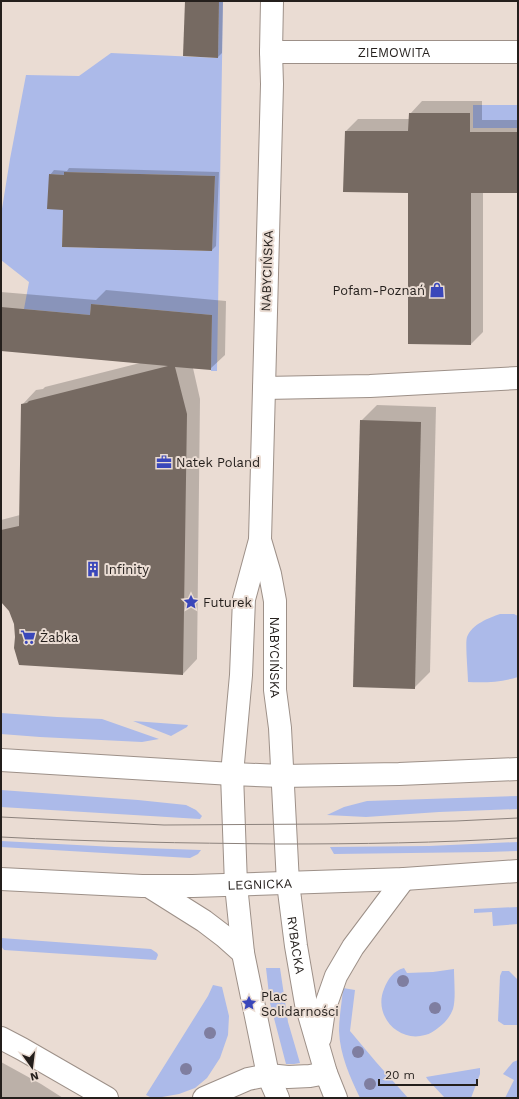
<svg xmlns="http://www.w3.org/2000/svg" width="519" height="1099" viewBox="0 0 519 1099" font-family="'Work Sans',sans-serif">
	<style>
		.green { fill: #acbae9; fill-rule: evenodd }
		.shadow { fill: #0003 }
		.building { fill: #766a62 }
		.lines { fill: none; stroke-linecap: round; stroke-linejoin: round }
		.minor-casing { stroke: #9d9088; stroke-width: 24 }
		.major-casing { stroke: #9d9088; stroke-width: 24 }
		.minor { stroke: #fff; stroke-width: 22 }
		.major { stroke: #fff; stroke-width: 22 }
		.tram { stroke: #8c827c; stroke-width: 1 }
		.tree { fill: #7f7ea0 }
		.labels { text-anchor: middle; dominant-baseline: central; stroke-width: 4; stroke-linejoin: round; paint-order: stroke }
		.street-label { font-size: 13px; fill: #241f1c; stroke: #eadcd3 }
		.poi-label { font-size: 13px; fill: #241f1c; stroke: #eadcd3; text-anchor: start }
	</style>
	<rect width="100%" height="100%" fill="#eadcd3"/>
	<g class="green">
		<path d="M219 1H223L217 371H211L212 315 91 304 90 315 24 309 29 282 1 260V215L10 159 26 75 79 76 111 53 218 58ZM64 172 215 176 212 251 62 247 63 210 49 174 64 175Z"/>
		<rect x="473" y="105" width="45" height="23"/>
		<path d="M500 614H514L518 616V677C502 682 485 683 468 682 468 673 465 643 467 637 472 624 489 618 500 614Z"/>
		<polygon points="1,713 57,717 102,719 159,739 142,742 40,737 1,734"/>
		<polygon points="133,721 188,725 187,727 171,736"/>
		<polygon points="1,790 138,800 186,805 196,810 202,816 200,819 1,807"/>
		<polygon points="518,796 518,809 439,812 366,817 327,815 344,807 367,801"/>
		<polygon points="1,841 115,847 201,850 198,854 190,858 1,847"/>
		<polygon points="518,842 518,851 487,852 334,854 330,847 429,846"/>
		<polygon points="518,907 518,924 493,926 492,912 474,913 474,909"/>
		<polygon points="1,938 151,949 157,953 158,955 156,960 4,950 1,946"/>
		<polygon points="266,968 280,968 288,1022 300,1063 294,1064 286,1064 270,1003"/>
		<path d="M404 968 407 973 433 972 454 969C454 979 456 999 453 1009 450 1017 445 1023 438 1028 434 1031 430 1034 425 1035 398 1043 373 1015 384 989 388 979 393 971 404 968Z"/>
		<polygon points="502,971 509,971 518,980 518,1025 504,1025 498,1021 500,976"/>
		<polygon points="213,985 222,987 229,1016 228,1035 220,1058 207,1078 195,1088 179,1094 162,1097 150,1097 146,1095 208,996"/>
		<path d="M343 988 355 990 350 1031 376 1062 408 1098H360C350 1077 340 1055 339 1031 339 1017 342 1002 343 988Z"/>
		<polygon points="518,1060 518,1098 505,1098 514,1080 503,1074 513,1062"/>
		<polygon points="480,1068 480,1074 471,1098 445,1098 428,1080 426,1077"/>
	</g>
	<g class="shadow">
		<polygon points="186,1 223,1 222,53 218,57"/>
		<polygon points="422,101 482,101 482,120 518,120 518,192 483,192 483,332 471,344 409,192 346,131 358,119 409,119 410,114"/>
		<polygon points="69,168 219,172 216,246 212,250 64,209 50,175 54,170 67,171"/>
		<polygon points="106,290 226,301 225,355 210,369 193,368 200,399 197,659 183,674 16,626 6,597 1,599 1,520 20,515 22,405 36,390 43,389 45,387 140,363 1,350 1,292 96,300"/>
		<polygon points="377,405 436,407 430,672 414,688 361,421"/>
		<polygon points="1,1062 41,1084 63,1098 1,1098"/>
	</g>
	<g class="building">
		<polygon points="185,1 219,1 218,58 183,56"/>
		<polygon points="409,113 470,113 470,132 518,132 518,193 471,193 471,345 408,344 408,193 343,192 345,131 408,131"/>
		<polygon points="64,172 215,176 212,251 62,247 63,210 47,209 49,174 64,175"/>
		<polygon points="91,304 212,315 211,370 175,367 187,414 183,675 19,665 14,648 15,637 14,624 9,611 1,602 1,530 19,526 21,404 27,403 29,401 168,366 1,351 1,307 90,315"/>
		<polygon points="360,420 421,422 415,689 353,687"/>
	</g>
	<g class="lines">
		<g class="minor-casing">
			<g id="minor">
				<polyline points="272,1 271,52 272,84 260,540 244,599 241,675 232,774 236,885 243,953 268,1075 278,1098"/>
				<path id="s1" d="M271 52H518"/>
				<polyline points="264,388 370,386 518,378"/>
				<path id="s2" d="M260 540 270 574 275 601V690L280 728 288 883 296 946 306 1004 326 1073 336 1098"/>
				<polyline points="150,887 204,921 225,937 243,953"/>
				<polyline points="1,1038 22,1049 107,1098"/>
				<polyline points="320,1038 324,1010 336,976 353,947 404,879"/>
				<polyline points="204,1098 248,1079 268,1075 288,1077 310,1076 326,1073"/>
			</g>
		</g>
		<g class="major-casing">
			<g id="major">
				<polyline points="1,760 232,774 282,776 399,774 518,769"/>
				<path id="s3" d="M1 879 142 886H193L404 879 518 871"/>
			</g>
		</g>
		<use href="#minor" class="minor"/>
		<use href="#major" class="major"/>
		<g class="tram">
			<polyline points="1,817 164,825 327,824 456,821 518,818"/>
			<path d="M1 837C94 842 186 843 279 844 359 844 438 843 518 838"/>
		</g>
	</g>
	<g class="tree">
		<circle cx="403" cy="981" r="6"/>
		<circle cx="435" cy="1008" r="6"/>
		<circle cx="210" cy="1033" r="6"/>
		<circle cx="358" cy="1052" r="6"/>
		<circle cx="186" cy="1069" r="6"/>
		<circle cx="370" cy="1084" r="6"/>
	</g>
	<defs>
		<g id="shop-bare" transform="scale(1.2)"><path d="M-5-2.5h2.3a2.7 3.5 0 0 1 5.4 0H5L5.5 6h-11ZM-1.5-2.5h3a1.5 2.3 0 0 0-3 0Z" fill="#3a47ba" stroke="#eadcd3" stroke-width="2.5" paint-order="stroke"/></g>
		<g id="office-bare" transform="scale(1.2)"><path d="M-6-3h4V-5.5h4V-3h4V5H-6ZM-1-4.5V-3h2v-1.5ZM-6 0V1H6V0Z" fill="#3a47ba" stroke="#eadcd3" stroke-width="2.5" paint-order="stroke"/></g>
		<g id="building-bare" transform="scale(1.2)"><path d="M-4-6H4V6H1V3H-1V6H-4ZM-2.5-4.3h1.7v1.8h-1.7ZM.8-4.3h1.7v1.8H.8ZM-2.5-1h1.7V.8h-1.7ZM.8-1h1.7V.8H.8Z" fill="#3a47ba" stroke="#eadcd3" stroke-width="2.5" paint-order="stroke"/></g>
		<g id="sight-bare" transform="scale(1.2)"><path d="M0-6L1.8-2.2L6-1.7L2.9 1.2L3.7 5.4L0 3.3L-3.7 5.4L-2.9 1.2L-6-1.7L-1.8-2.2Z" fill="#3a47ba" stroke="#eadcd3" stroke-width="2.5" paint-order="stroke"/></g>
		<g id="supermarket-bare" transform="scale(1.2)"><path d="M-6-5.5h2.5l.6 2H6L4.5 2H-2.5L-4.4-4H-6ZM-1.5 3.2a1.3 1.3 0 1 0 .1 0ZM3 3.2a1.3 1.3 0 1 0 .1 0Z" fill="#3a47ba" stroke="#eadcd3" stroke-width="2.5" paint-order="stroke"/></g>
	</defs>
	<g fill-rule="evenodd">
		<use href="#shop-bare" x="437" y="290"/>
		<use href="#office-bare" x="164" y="462"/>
		<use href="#building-bare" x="93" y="569"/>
		<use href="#sight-bare" x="191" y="602"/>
		<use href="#supermarket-bare" x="28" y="637"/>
		<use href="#sight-bare" x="249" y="1003"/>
	</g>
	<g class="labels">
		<g class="street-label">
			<text stroke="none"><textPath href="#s1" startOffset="123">ZIEMOWITA</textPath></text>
			<text transform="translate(267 271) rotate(-88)">NABYCIŃSKA</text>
			<text stroke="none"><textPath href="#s2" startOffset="119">NABYCIŃSKA</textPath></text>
			<text stroke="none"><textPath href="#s3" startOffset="259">LEGNICKA</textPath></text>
			<text stroke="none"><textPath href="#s2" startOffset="408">RYBACKA</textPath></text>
		</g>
		<g class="poi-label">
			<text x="425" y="290" text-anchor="end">Pofam-Poznań</text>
			<text x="176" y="462">Natek Poland</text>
			<text x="105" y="569">Infinity</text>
			<text x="203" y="602">Futurek</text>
			<text x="40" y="637">Żabka</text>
			<text x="261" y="996">Plac<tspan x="261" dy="15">Solidarności</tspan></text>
		</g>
	</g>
	<rect width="519" height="1099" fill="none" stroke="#241f1c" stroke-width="4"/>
	<g transform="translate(32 1067) rotate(166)" stroke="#eadcd3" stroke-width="3" paint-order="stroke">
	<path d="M0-3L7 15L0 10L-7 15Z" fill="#241f1c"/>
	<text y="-6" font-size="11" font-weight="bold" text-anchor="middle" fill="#241f1c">N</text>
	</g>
	<path d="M379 1079v6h98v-6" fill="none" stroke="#241f1c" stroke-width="2"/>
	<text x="385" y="1079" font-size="12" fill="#241f1c" stroke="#eadcd3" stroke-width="3" paint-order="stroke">20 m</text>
</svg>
